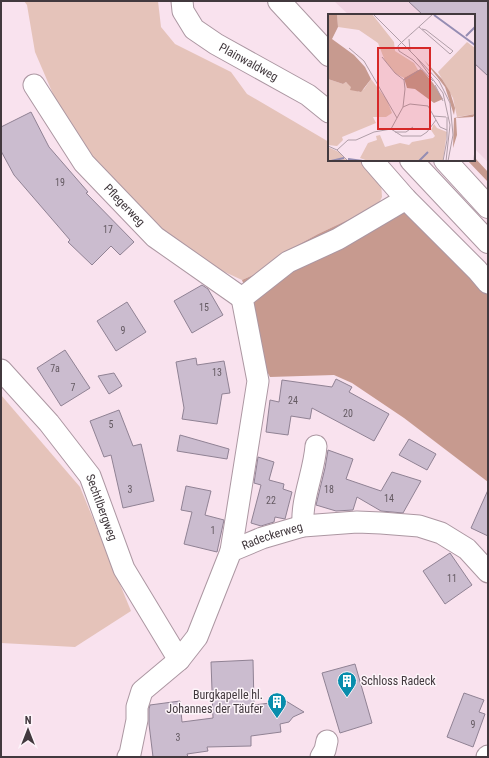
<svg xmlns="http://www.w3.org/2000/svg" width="489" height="758" viewBox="0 0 489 758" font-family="'Roboto Condensed',sans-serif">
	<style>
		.built { fill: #f1d3e2 }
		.green { fill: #e5c3ba }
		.forest { fill: #c79a8f }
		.building { fill: #cbbccf; stroke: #908294 }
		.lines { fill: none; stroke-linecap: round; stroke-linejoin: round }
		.minor-casing { stroke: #ac97a2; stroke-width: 23 }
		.major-casing { stroke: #ac97a2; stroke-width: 24 }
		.minor { stroke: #fff; stroke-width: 21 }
		.major { stroke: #fff; stroke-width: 22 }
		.labels { text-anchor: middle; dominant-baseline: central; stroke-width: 3; stroke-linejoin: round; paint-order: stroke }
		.number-label { font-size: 10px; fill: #645a62 }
		.street-label { font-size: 12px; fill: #42393e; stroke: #fdf4f9 }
		.poi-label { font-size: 12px; fill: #42393e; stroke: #fdf4f9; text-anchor: start }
		.inset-river { fill: none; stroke: #958db3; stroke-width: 2 }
		.inset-road { fill: none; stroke: #b09ea8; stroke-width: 1 }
		.view { fill: #d62828; fill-opacity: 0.15; stroke: #d62828; stroke-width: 2 }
		.inset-edge { fill: none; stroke: #42393e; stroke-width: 2 }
	</style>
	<rect width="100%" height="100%" fill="#f9e2ee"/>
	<polygon class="built" points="334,1 488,1 488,162 474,148 474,15 349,15"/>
	<g class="green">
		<polygon points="24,1 158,1 161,27 175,44 231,72 247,94 329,142 329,160 361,160 381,182 382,197 378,205 356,216 318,234 283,253 262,271 242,280 203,262 165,239 106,180 65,122 35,52 27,5"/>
		<polygon points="1,395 80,487 131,611 75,647 1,643"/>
	</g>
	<g class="forest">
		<polygon points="474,157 488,172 488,182 467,160 474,160"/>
		<polygon points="413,209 488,287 488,482 404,418 352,383 334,375 270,377 257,353 250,301 242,280 262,271 283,253 318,234 356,216"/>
	</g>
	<g class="building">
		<polygon points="408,1 488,1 488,76 474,63 474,15 423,15"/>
		<polygon points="31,112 49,147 88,192 86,193 134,242 120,255 111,246 92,265 68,242 70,240 14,175 1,151 1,127"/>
		<polygon points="202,285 208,289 223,315 192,333 174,301"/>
		<polygon points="127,302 146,332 116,351 97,321"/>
		<polygon points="65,350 90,388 61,406 37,368"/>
		<polygon points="196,358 197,365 224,361 230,393 222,394 217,424 182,419 184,408 176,362"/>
		<polygon points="114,373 122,386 109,394 98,376"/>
		<polygon points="336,379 352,387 349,392 389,414 374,441 312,408 310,419 291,416 288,435 266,432 270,400 279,402 282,380 332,387"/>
		<polygon points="119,410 133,446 141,444 154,501 123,508 111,455 104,457 90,421"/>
		<polygon points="180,435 229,449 227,459 177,451"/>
		<polygon points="409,439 436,454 427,470 399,455"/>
		<polygon points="328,450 353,459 346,479 381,491 392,472 421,481 403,513 381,511 357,497 353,510 336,511 316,505 325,468"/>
		<polygon points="258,457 274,462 269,480 284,484 283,489 292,492 285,519 275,517 274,522 261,526 251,523 261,485 254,483"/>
		<polygon points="186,486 211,491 205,515 224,520 217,552 184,544 192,512 181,510"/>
		<polygon points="488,490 488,536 471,528"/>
		<polygon points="450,553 472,585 445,604 423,571"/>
		<polygon points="253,660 254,705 286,701 304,712 293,717 289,722 280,724 281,732 251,736 251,746 207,747 208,751 187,754 188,757 153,757 149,724 149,709 150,705 180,701 182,722 213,718 211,662"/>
		<polygon points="355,664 372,723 340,733 322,673"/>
		<polygon points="464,693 484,700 479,712 485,714 473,747 447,737"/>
	</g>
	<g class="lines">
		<g class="minor-casing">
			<g id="minor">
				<path id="s1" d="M182 1 183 11 194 29 216 44 308 95 329 112"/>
				<path id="s2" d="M34 85 84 163 155 237 242 298"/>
				<polyline points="372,160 406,199 477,270 488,283"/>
				<path id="s3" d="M1 370 49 423 90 476 124 569 179 660"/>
				<path d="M303 526C301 499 314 473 316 446"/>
				<polyline points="231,551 258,381 242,298 288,262 338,239 406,199"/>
				<path id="s4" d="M128 757 130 754 137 720V707L142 691 179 660 197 637 231 551 262 538 303 526 357 522 381 523 419 526 441 533 467 549 488 572"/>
				<polyline points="321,757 325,750 327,741"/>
				<polyline points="487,757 488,756"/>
			</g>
		</g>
		<g class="major-casing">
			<g id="major">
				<polyline points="279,1 329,55"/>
				<polyline points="411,160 488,242"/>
				<polyline points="445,160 488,207"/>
			</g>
		</g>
		<use href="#minor" class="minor"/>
		<use href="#major" class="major"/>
	</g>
	<defs>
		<g id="building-pin" transform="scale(1)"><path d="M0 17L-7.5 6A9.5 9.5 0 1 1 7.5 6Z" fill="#088dac" stroke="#fdf4f9"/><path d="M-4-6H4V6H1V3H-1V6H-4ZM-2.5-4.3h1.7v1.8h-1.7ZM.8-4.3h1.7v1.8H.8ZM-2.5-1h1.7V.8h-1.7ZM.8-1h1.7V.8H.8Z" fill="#fff"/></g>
	</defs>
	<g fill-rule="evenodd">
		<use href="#building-pin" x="347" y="681"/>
		<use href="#building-pin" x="277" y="702"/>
	</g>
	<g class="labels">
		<g class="number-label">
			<text x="60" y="182">19</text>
			<text x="108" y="229">17</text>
			<text x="204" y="307">15</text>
			<text x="123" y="330">9</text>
			<text x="55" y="368">7a</text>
			<text x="217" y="372">13</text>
			<text x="73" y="387">7</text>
			<text x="293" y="400">24</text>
			<text x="348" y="413">20</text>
			<text x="111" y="424">5</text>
			<text x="130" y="489">3</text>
			<text x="329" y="489">18</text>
			<text x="389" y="498">14</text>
			<text x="271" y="500">22</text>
			<text x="213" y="530">1</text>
			<text x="452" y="578">11</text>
			<text x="473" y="724">9</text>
			<text x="178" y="737">3</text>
		</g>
		<g class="street-label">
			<text stroke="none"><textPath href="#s1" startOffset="95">Plainwaldweg</textPath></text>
			<text stroke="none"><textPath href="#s2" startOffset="151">Pflegerweg</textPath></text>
			<text stroke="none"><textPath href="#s3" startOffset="172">Sechtlbergweg</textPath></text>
			<text stroke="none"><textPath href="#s4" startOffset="282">Radeckerweg</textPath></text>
		</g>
		<g class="poi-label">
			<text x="361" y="681">Schloss Radeck</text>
			<text x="263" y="695" text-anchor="end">Burgkapelle hl.<tspan x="263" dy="14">Johannes der Täufer</tspan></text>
		</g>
	</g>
	<g transform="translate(328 14)">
		<rect width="147" height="147" fill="#f9e2ee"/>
		<path d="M9 0H44L66 28 67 37 86 49 90 56 76 64 68 60 57 47 50 29 31 16 10 13ZM139 28 147 34V100L129 103 125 84 110 58ZM0 65 15 70 18 68 31 78 36 75 43 65 59 86 64 99 58 103H45L48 109 14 123 15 126 9 132 0 131ZM106 110 109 114 119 118 115 147H40L32 144 40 129 49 126 48 122 52 121 57 133 72 129 81 131 84 128 105 124 107 122 103 116ZM0 133 11 138 19 147H0Z" fill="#e5c3ba"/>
		<path d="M0 0H9L10 13 4 25 26 41 37 53 43 65 33 78 22 76 23 73 18 68 15 70 0 65ZM96 46 114 65 122 78 127 94 126 101 117 73ZM90 56H94L105 69 115 85 106 89 87 75 79 74 76 64ZM147 100 145 103 128 104 129 121 125 134 126 104Z" fill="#c79a8f"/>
		<path class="inset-river" d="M106 1 147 31M138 22 147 13M20 145 35 147M3 147 16 144M91 147 100 138"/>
		<path class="inset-road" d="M45 0 89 44 115 79 122 111 118 147M91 13 122 40M94 15 98 16 125 37 122 40M83 20 105 0M81 25 82 37M74 28 70 32 71 37 85 46 105 67M74 28 84 19M21 34 36 47 69 104M54 43 67 59 76 66M89 44 111 67 122 89 125 121 120 147M107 71 115 87M75 93 77 75 76 66 93 55M105 102 118 103M63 115 74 122H93L99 118 108 106M67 118H78L85 113M0 132 9 136 20 147M9 136 20 126H28L46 118 63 115 75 93 82 90 100 92 112 113 119 116M115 147 119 126V103M146 147 147 134"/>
		<path class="view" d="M50 34H102V115H50Z"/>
		<rect width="147" height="147" class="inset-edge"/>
	</g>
	<rect width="489" height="758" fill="none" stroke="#42393e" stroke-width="4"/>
	<g transform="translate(28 730)" stroke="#fdf4f9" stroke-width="3" paint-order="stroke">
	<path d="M0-3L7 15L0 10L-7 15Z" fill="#42393e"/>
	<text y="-6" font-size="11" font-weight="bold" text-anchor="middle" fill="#42393e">N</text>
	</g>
</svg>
